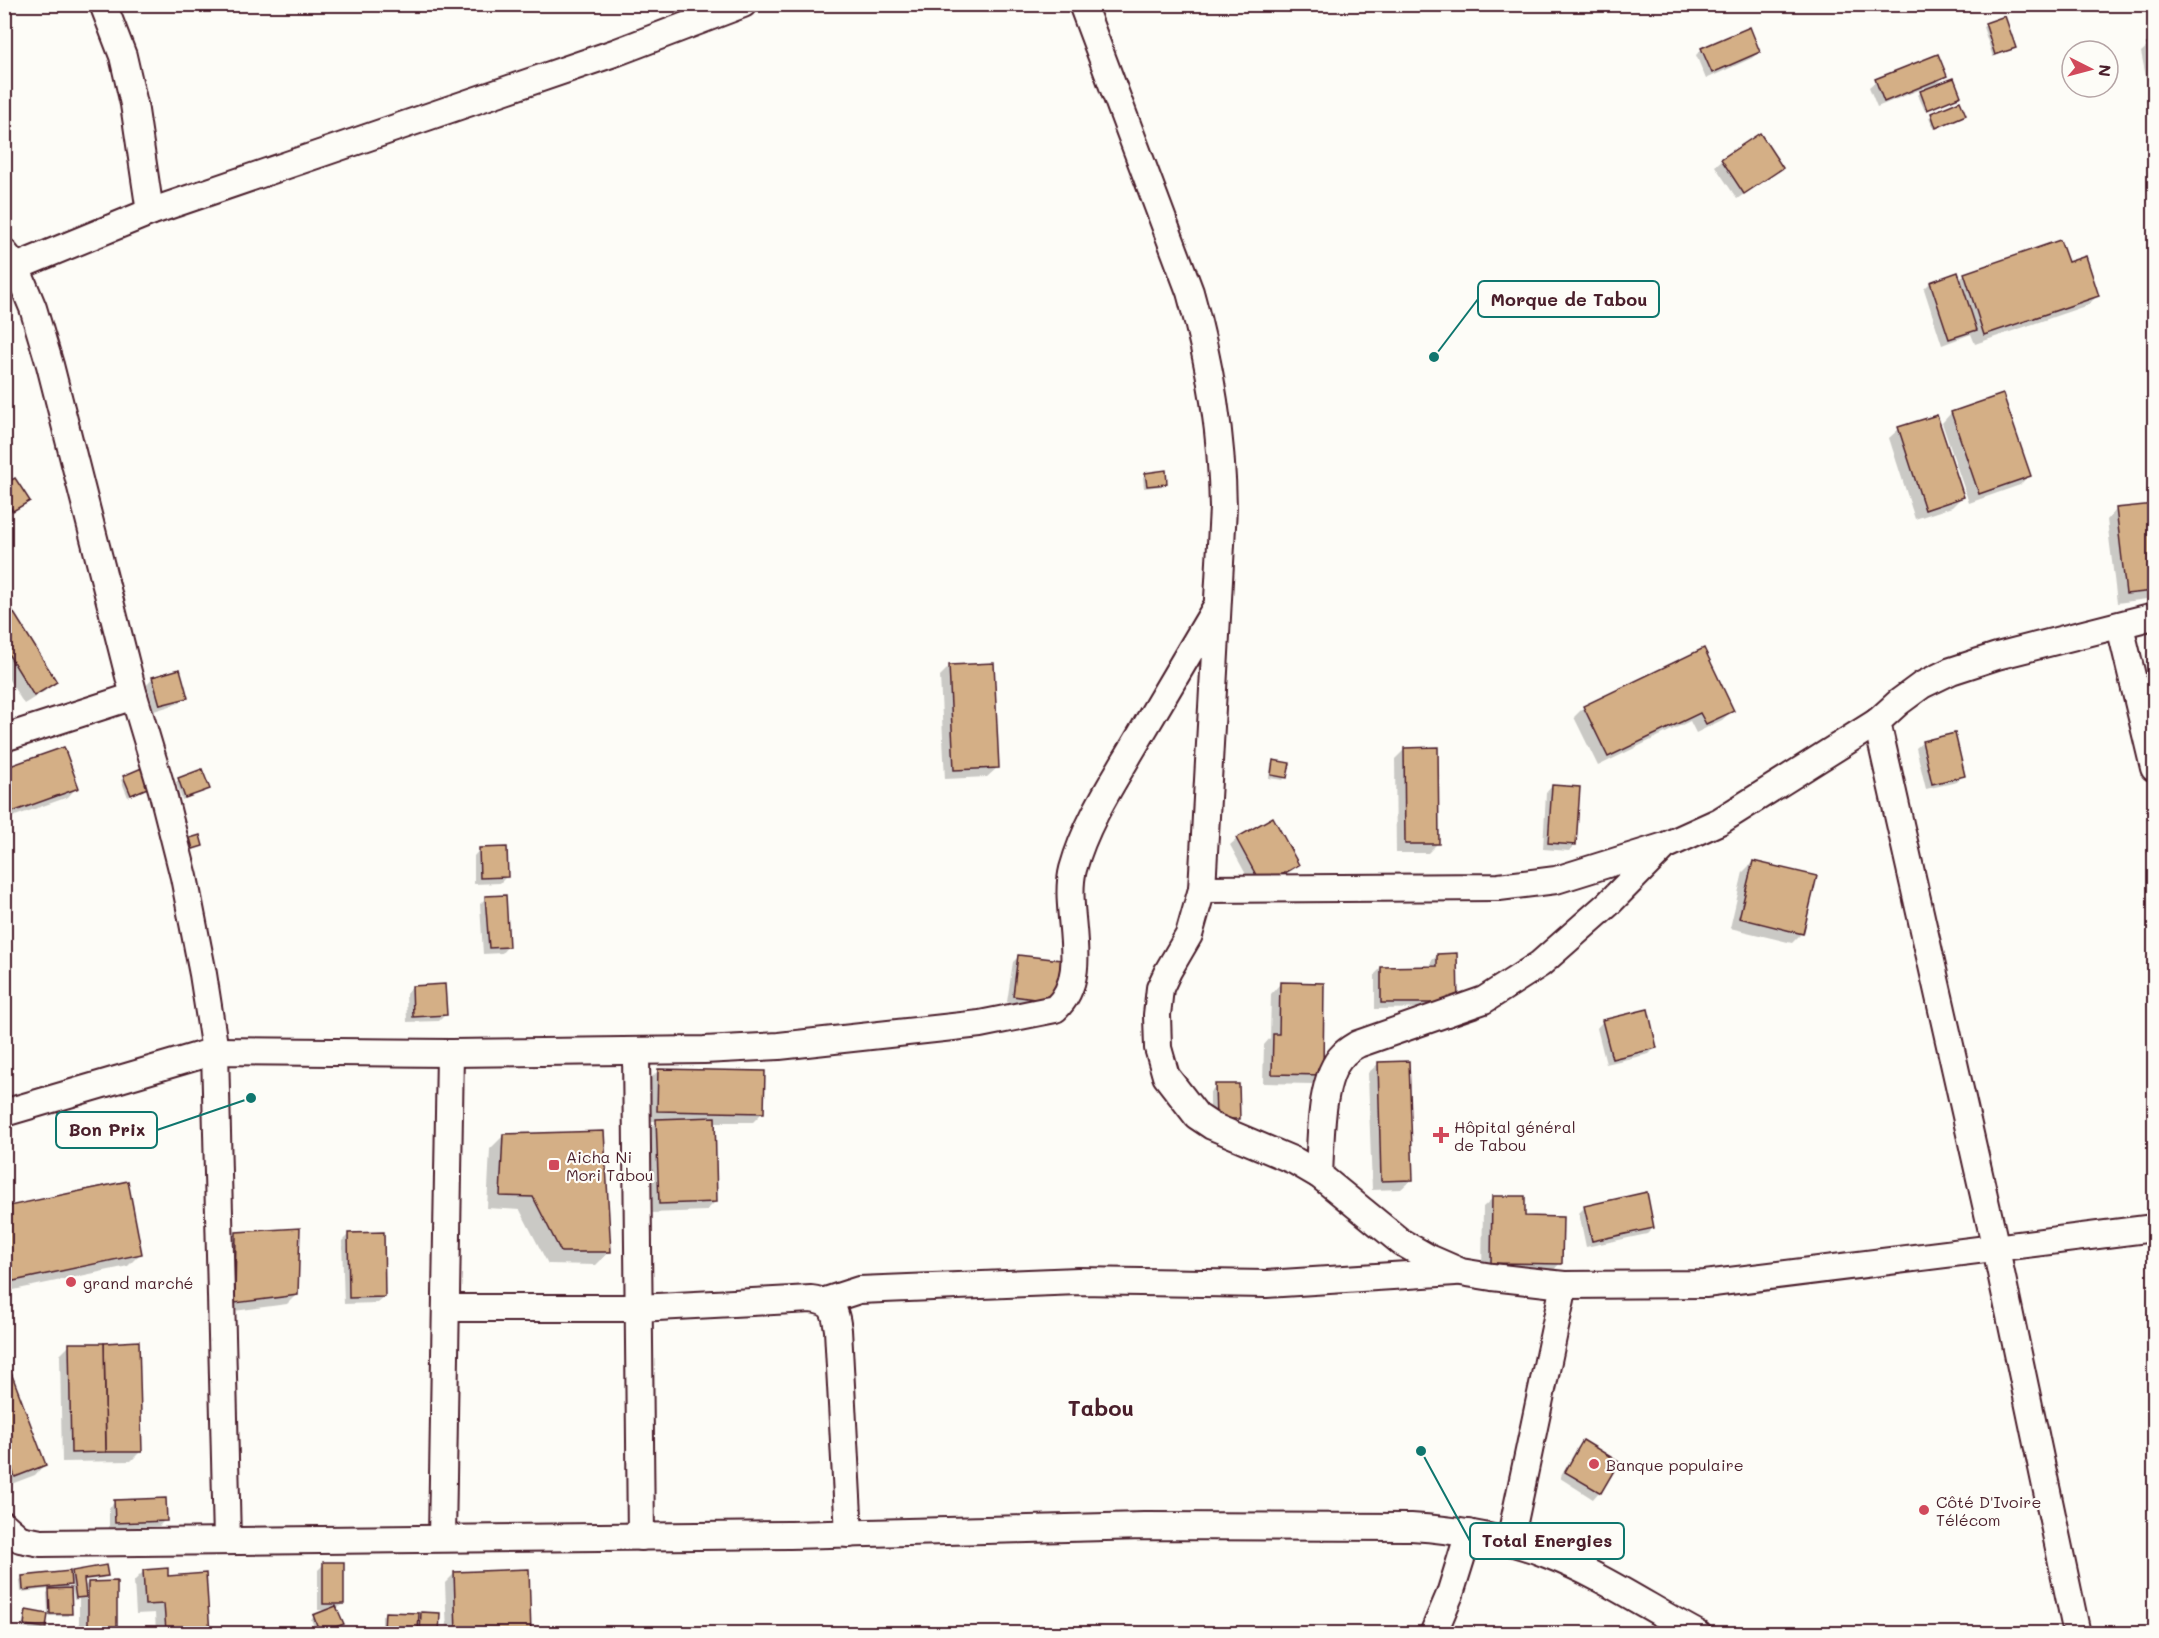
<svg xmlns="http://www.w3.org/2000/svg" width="2159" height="1638" viewBox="0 0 2159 1638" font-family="Mali,sans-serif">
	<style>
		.shadow { fill: #0003 }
		.building { fill: #d4af86; stroke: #4a1f2b; stroke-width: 1.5 }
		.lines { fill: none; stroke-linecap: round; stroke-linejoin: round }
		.minor-casing { stroke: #4a1f2b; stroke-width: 30 }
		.minor { stroke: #fdfcf7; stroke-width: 26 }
		.poi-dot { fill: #d1495b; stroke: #fdfcf7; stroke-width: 2 }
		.labels { text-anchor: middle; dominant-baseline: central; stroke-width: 4.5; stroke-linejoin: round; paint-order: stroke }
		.poi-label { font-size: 16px; fill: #4a1f2b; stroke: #fdfcf7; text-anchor: start }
		.district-label { font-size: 22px; font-weight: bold; fill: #4a1f2b; stroke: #fdfcf7 }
		.leader { fill: none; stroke: #0f766e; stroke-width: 2 }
		.callout-dot { fill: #0f766e; stroke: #fdfcf7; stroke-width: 2 }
		.callout { fill: #fdfcf7; stroke: #0f766e; stroke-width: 2 }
		.callout-label { font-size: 18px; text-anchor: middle; font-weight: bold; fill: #4a1f2b }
	</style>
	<rect width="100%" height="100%" fill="#fdfcf7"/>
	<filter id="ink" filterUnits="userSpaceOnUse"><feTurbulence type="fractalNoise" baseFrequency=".0167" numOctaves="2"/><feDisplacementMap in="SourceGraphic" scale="12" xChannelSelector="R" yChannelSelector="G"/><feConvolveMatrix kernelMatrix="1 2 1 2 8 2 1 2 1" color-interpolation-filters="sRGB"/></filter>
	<g filter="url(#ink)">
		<g class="shadow">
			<polygon points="2124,4 2154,4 2154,5 2124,8"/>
			<polygon points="1986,25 2014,48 1993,57 1983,27"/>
			<polygon points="2154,44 2154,101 2151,102 2141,52 2148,46"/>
			<polygon points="1702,49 1759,52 1752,58 1706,79 1696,55"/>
			<polygon points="1937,56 1945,76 1933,88 1959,96 1956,98 1925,111 1918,95 1926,87 1877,107 1869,87 1876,81"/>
			<polygon points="1960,103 1965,115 1934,129 1929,117"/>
			<polygon points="1722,160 1781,168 1737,199 1715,166"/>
			<polygon points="2067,264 2098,295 2088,305 1975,344 1971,334 1942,345 1924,289 1930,283 1957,274 1959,280 1965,274"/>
			<polygon points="2002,396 2029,475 2020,485 1969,503 1942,423 1951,413"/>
			<polygon points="1899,429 1962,497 1952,507 1915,519 1889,438"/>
			<polygon points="1146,474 1166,483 1163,486 1144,488 1143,477"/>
			<polygon points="4,486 25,504 9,513 4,505"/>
			<polygon points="2154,505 2154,598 2117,603 2107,520 2116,510"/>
			<polygon points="4,599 55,681 45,691 24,704 4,672"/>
			<polygon points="950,666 997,768 987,777 945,779 940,676"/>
			<polygon points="153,678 186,697 180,703 154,711 147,685"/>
			<polygon points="1584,707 1732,711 1722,720 1696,733 1690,721 1598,766 1574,717"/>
			<polygon points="1923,742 1963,775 1957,782 1926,789 1916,748"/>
			<polygon points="1405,749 1438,843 1428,853 1396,853 1395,759"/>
			<polygon points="1274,762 1285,778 1283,780 1269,778 1271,764"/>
			<polygon points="4,770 77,787 68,797 4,820"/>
			<polygon points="124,777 150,786 128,797 121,780"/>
			<polygon points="179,780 208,788 182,800 176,782"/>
			<polygon points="1552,786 1575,844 1569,851 1543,849 1546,793"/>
			<polygon points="1272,819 1297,865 1291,871 1255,891 1230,845 1237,839"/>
			<polygon points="191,839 201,846 191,851 189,842"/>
			<polygon points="480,849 506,877 500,883 474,884 474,856"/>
			<polygon points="1753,862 1802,933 1792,943 1730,928 1743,872"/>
			<polygon points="486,898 508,946 502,953 483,954 480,904"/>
			<polygon points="1438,955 1450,1008 1375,1009 1375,974 1381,968 1431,968 1431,961"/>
			<polygon points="1019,956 1048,1008 1007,1002 1013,962"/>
			<polygon points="1280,984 1322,1074 1312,1084 1263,1083 1264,1045 1270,1038 1271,994"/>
			<polygon points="412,987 445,1015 439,1021 407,1022 406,994"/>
			<polygon points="1603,1021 1655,1048 1649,1054 1606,1064 1597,1028"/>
			<polygon points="1378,1064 1411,1180 1401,1189 1372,1190 1368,1073"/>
			<polygon points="659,1070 763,1112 753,1122 713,1122 716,1201 706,1211 650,1213 647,1131 657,1121 648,1121 649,1080"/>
			<polygon points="1216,1086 1238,1118 1232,1124 1210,1125 1210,1092"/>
			<polygon points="503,1136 609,1252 596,1265 548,1264 520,1210 487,1208 490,1149"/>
			<polygon points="1493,1198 1523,1217 1560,1263 1551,1273 1482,1272 1483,1207"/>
			<polygon points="1585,1207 1653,1228 1647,1234 1586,1247 1579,1213"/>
			<polygon points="4,1208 141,1253 128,1266 4,1292"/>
			<polygon points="237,1233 297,1294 287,1304 226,1312 227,1243"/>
			<polygon points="348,1235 384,1297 377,1303 344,1304 342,1241"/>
			<polygon points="70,1345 141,1451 131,1461 62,1462 60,1355"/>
			<polygon points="4,1358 44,1465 35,1475 6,1486"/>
			<polygon points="1583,1442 1617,1462 1599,1492 1593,1499 1560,1478 1577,1448"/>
			<polygon points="115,1502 165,1520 159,1526 109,1528 109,1508"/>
			<polygon points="324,1564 342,1604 336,1610 342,1623 321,1634 317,1634 311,1619 330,1610 318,1610 318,1570"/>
			<polygon points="144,1571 167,1578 208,1634 156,1633 155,1613 136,1614 134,1581"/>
			<polygon points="73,1572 106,1575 103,1578 81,1581 84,1587 88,1583 116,1634 79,1634 79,1599 74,1600 71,1583 65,1590 70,1613 68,1616 46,1616 44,1628 42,1630 22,1628 24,1615 27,1612 48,1616 47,1593 51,1589 21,1592 20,1580 23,1578 69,1576"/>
			<polygon points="455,1573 529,1634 447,1634 445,1583"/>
			<polygon points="385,1613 417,1618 421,1614 438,1634 418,1634 418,1629 414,1633 382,1632 382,1616"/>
			<polygon points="49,1631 49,1634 36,1634 36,1633"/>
		</g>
		<g class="building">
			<polygon points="2005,16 2016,48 1995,55 1985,23"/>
			<polygon points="1750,27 1760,52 1712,73 1701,48"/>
			<polygon points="2154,43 2154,83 2147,44"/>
			<polygon points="1938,54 1947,76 1884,102 1875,79"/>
			<polygon points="1954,78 1961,96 1927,110 1920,91"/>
			<polygon points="1960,101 1966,115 1936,128 1931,113"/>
			<polygon points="1760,133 1783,168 1744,194 1721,159"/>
			<polygon points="2060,240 2068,262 2086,256 2099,296 1984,335 1964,273"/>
			<polygon points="1958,272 1977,330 1949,339 1930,282"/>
			<polygon points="2003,394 2031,476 1979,494 1951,412"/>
			<polygon points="1937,415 1964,497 1925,510 1898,427"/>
			<polygon points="1166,470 1167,484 1147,486 1145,473"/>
			<polygon points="15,478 30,501 13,511 4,498 4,484"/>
			<polygon points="2154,504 2154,591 2126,594 2116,508"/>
			<polygon points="4,597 57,682 34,696 4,647"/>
			<polygon points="1704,648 1734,711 1706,724 1700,713 1608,757 1583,706"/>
			<polygon points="994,663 999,768 954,770 949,665"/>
			<polygon points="180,669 188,698 160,705 152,677"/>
			<polygon points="1955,733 1965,776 1932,784 1922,741"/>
			<polygon points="64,747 79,788 4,815 4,768"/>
			<polygon points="1438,747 1439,844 1405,844 1404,748"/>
			<polygon points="1273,760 1290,763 1287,778 1271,775"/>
			<polygon points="144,767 152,786 131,795 123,776"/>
			<polygon points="202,769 210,789 185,798 178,778"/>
			<polygon points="1552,785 1580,787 1576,845 1548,843"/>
			<polygon points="1273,817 1299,865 1262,886 1236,838"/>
			<polygon points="200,835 203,846 193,849 190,838"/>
			<polygon points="507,847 508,877 480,878 479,848"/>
			<polygon points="1753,861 1817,876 1803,934 1739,918"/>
			<polygon points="506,895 509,947 489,948 485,896"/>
			<polygon points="1457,953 1458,1003 1381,1003 1381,967 1437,966 1437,954"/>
			<polygon points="1018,955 1061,960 1056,1002 1013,996"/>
			<polygon points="1280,982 1324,983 1323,1075 1272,1074 1273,1034 1279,1034"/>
			<polygon points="445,984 447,1015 413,1017 412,986"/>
			<polygon points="1648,1009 1657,1048 1612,1059 1602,1020"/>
			<polygon points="1409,1061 1413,1180 1381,1181 1378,1062"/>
			<polygon points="658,1069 765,1071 764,1113 657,1111"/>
			<polygon points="1215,1084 1239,1084 1240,1119 1216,1119"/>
			<polygon points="715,1117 717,1202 659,1204 656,1119"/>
			<polygon points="604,1131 611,1252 561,1252 533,1197 500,1196 503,1134"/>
			<polygon points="128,1181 142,1254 4,1283 4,1207"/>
			<polygon points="1647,1192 1654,1228 1592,1241 1584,1206"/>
			<polygon points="1492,1196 1525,1196 1525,1216 1563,1217 1562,1264 1491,1263"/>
			<polygon points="300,1228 298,1295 235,1303 236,1232"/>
			<polygon points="384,1232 385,1297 349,1298 348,1233"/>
			<polygon points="139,1341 142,1452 106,1452 104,1343"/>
			<polygon points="69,1343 104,1343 106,1452 71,1453"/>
			<polygon points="4,1354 46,1465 15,1477 4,1448"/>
			<polygon points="1583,1440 1619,1462 1601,1493 1565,1472"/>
			<polygon points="166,1498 167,1521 115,1523 114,1500"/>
			<rect x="323" y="1562" width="21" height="42"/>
			<polygon points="106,1565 108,1576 84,1579 86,1597 76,1598 72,1571"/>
			<polygon points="168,1568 168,1576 206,1573 210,1634 146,1634 166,1631 164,1604 145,1605 143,1570"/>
			<polygon points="529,1569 531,1634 456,1634 454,1572"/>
			<polygon points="70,1571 71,1585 23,1590 22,1576"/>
			<polygon points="117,1581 117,1632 122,1634 88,1634 88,1582"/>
			<polygon points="71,1588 72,1614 50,1614 49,1589"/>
			<polygon points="336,1606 344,1624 320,1633 313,1615"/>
			<polygon points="26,1610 48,1614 46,1628 24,1625"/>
			<polygon points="385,1612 419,1613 418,1631 384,1630"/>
			<polygon points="421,1612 440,1613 439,1634 420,1634"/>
		</g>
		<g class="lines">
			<g class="minor-casing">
				<g id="minor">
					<polyline points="103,4 123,56 134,104 150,212"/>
					<path d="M1082 4 1190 292C1210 362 1222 435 1223 508L1202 889 1189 935 1168 971 1160 988 1157 1015 1158 1048 1166 1076 1197 1116 1212 1126 1295 1161 1319 1175 1401 1242 1429 1258 1461 1272 1492 1277 1564 1285 1705 1284 2154 1228"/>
					<polyline points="4,252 16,267 33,308 50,365 134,696 162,790 184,877 203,974 215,1051 227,1540"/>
					<polyline points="16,267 150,212 617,52 743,4"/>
					<polyline points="2120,626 2154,768"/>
					<polyline points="1877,722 1996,1249 2077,1634"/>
					<polyline points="4,738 134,696"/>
					<polyline points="1202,889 1499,887 1556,880 1665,846 1720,821 1877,722 1899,702 1922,685 1951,671 1997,656 2154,616"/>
					<polyline points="636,1051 641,1537"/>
					<path d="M4 1113 215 1051 450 1053 704 1050 779 1046 980 1024 1055 1009C1093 975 1062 912 1073 869 1085 825 1111 785 1134 746 1161 700 1188 655 1215 609"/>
					<path d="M1319 1175C1321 1143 1319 1078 1343 1055 1347 1050 1353 1047 1358 1044L1484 1000 1540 964 1608 904 1662 849"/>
					<polyline points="825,1301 859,1290 1078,1281 1266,1284 1455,1272"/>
					<path d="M446 1308H638L811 1299C833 1302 835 1309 838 1330L849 1534"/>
					<path d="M4 1525 20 1539 41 1543 790 1535 1144 1526 1411 1527C1458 1530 1505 1537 1549 1555 1601 1575 1649 1608 1698 1634"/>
					<polyline points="442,1538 450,1053"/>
					<polyline points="1510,1541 1564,1285"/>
					<polyline points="1433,1634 1450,1594 1469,1533"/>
				</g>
			</g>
			<use href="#minor" class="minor"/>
		</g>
	</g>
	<g class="poi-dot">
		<path d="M1438 1126h6v6h6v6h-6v6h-6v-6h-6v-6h6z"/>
		<rect x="548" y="1159" width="12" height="12" rx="3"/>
		<circle cx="71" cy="1282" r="6"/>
		<circle cx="1594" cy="1464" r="6"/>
		<circle cx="1924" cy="1510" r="6"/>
	</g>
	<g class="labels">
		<g class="poi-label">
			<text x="1454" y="1126">Hôpital général<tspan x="1454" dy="18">de Tabou</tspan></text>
			<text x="566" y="1156">Aicha Ni<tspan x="566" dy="18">Mori Tabou</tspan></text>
			<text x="83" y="1282">grand marché</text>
			<text x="1606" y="1464">Banque populaire</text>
			<text x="1936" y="1501">Côté D'Ivoire<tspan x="1936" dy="18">Télécom</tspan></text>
		</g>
		<g class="district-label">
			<text x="1101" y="1407">Tabou</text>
		</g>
	</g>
	<path class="leader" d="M1434 357L1478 299M251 1098L157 1130M1421 1451L1470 1541"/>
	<g class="callout-dot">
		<circle cx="1434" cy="357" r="6"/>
		<circle cx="251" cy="1098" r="6"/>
		<circle cx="1421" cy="1451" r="6"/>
	</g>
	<g class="callout">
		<rect x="1478" y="281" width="181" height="36" rx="6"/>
		<rect x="56" y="1112" width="101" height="36" rx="6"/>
		<rect x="1470" y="1523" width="154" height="36" rx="6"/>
	</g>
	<g class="callout-label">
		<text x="1569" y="306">Morque de Tabou</text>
		<text x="107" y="1136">Bon Prix</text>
		<text x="1547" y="1547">Total Energies</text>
	</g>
	<rect width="2159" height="1638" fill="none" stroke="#fdfcf7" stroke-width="24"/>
	<rect x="12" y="12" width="2135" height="1614" fill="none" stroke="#4a1f2b" stroke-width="2" filter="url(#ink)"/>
	<g transform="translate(2090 69) rotate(96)"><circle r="28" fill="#fdfcf7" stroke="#b5a4a5" stroke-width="1.5"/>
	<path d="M0-4.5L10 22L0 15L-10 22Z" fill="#d1495b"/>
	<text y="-9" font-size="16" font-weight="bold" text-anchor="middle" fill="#4a1f2b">N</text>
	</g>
</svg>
